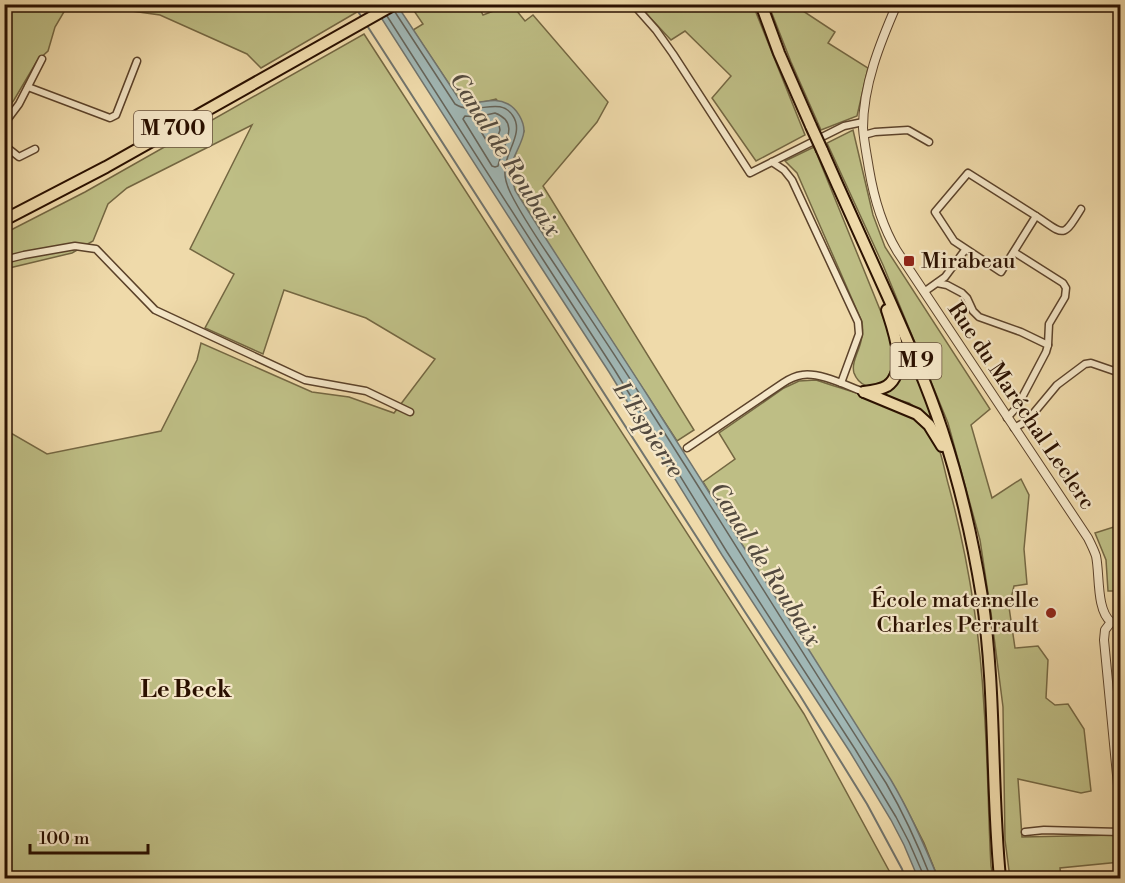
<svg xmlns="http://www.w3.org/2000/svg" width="1125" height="883" viewBox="0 0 1125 883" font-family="'Libre Bodoni',serif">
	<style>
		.green { fill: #bebe85; stroke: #746742; stroke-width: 1.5 }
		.water { fill: #a0b7b5; stroke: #71746d; stroke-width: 1.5 }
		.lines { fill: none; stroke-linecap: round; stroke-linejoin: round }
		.shore { stroke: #65645a; stroke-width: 1.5 }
		.stream { stroke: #71746d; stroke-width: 2 }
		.minor-casing { stroke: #5b422a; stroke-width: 9 }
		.tertiary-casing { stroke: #5b422a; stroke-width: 10 }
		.trunk-casing { stroke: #2a1000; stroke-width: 14 }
		.minor { stroke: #f5e7c8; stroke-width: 6 }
		.tertiary { stroke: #f5e7c8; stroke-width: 8 }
		.trunk { stroke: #efdaaa; stroke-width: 10 }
		.trunk-bridge-casing { stroke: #2a1000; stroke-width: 14; stroke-linecap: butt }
		.trunk-bridge { stroke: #efdaaa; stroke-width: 10 }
		.poi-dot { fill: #8f2418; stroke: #f5e7c8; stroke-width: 2 }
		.labels { text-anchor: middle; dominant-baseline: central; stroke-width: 4.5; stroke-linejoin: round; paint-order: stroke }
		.shield { fill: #f5e7c8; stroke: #67503c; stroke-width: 1.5 }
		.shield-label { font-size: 21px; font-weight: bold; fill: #2a1000 }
		.poi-label { font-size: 22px; fill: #2a1000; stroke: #f5e7c8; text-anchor: start }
		.street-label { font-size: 22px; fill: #2a1000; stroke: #f5e7c8 }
		.water-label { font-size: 24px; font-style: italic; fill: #534a3f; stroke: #f5e7c8 }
		.neighbourhood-label { font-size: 24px; font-weight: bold; fill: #2a1000; stroke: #f5e7c8 }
	</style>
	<rect width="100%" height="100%" fill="#efdaaa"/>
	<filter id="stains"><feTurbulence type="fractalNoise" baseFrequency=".00333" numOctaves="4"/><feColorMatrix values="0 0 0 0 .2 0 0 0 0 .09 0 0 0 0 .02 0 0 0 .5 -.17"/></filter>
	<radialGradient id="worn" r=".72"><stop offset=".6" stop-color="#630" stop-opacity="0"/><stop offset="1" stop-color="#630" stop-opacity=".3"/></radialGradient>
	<g class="green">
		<path d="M417 4 478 5 483 15 509 5H512L525 21 533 15 608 102 597 122 543 186 694 430 677 441 553 251 515 190C507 165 516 154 524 131L496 99C483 102 471 106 459 99L413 30 423 24 412 8Z"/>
		<polygon points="648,4 753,5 805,135 756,161 712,98 731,76 685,31 671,40 642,9"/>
		<polygon points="5,5 68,5 55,27 48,51 37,61 14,100 5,112 5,40 10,30 5,27"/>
		<polygon points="88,5 369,4 369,5 261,68 247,54 160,15"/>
		<polygon points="769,5 794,5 835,32 828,43 868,68 857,116 821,130 791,62 771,11"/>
		<polygon points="364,34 804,714 893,878 5,878 4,429 47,454 161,431 197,360 201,343 312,392 349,397 394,413 435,359 366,318 284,290 263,354 205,328 234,274 190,249 252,125 127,188 108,204 93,241 72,253 5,269 5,233 85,192"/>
		<polygon points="853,130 873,215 885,247 990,409 971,425 992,498 1021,479 1029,495 1024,549 1027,584 1014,586 1009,607 1015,648 1038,646 1048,660 1046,698 1055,705 1068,704 1084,729 1091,791 1081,793 1018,779 1022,837 1116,835 1120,862 1060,868 1061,878 1010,878 1005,840 1003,707 991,613 980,540 948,423 883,265 827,143"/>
		<path d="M814 147 887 327C890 339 895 352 893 364 891 371 887 381 881 385 871 391 858 384 854 373 851 363 859 351 861 341 863 335 863 329 862 322L797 173 785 161Z"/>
		<polygon points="902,347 906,351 929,408 930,416 929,417 909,403 885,396 882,394"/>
		<path d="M816 380C844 390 904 405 925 425 941 440 943 467 949 487 968 558 980 633 984 707 988 760 988 813 991 866L993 878H938L924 843 903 802 703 482 735 459 719 433 784 388 799 381Z"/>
		<polygon points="1120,525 1120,591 1108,591 1106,560 1095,533"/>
	</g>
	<path class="water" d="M373 5H397L459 99C478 109 490 94 508 104 517 109 524 121 524 131 523 143 513 155 511 167 510 175 513 182 515 190 558 259 604 327 648 396 730 524 810 652 891 780 910 812 924 844 938 878H918L904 845 891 820 850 752 722 555 609 372 537 261Z"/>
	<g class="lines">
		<g class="shore">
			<path d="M395 12 455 104C475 117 500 95 513 116 523 131 509 148 506 163 503 173 506 184 511 194 525 222 544 248 561 274 588 315 615 355 641 396 723 524 803 655 886 783 904 814 918 845 931 878"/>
			<polyline points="387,16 542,258 614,369 727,552 855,749 896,817 909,842 923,874 923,878"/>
			<path d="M495 113C522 123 502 146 498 166L495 167 492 166 463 119 465 116 477 117Z"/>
			<polygon points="494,123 499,125 500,130 495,145 492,146 489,145 479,128 481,125"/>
		</g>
		<g class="stream">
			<polyline points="353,4 363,19"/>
			<polyline points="366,24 745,612 799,694 867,804 902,869 905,878"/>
		</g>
		<g class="minor-casing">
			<g id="minor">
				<polyline points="633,4 656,30 673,54 750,173 844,126 863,122"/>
				<polyline points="28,87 110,118 116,115 137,61"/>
				<polyline points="4,124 19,104 42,59"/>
				<polyline points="864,135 875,132 908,130 929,142"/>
				<polyline points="4,145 19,157 35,149"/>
				<polyline points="772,162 784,170 792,180 858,322 859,334 841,383"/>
				<polygon points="968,173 1036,216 1001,272 954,241 935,212"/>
				<path d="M1036 216C1064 234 1062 240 1081 209"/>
				<polyline points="1014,252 1063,283 1066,288 1065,297 1049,324 1048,345"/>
				<polyline points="4,260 24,255 75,246 96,249 155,310 305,380 366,391 410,412"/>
				<polyline points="937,283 947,285 962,293 967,298 973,311 979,317 1021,332 1048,345 1046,352 1017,407 1007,418"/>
				<polyline points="924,292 945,277 965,250"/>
				<polyline points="1014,428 1027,421 1057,385 1085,364 1091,363 1120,373"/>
				<path d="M687 448 783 383C789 379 795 376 802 375 820 372 847 386 864 392"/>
				<polyline points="1111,622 1120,626"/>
				<polyline points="1025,832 1044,830 1120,832"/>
			</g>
		</g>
		<g class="tertiary-casing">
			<path id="tertiary" d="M897 4C880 43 863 85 863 128 864 142 867 156 869 169 874 199 882 226 897 251L1088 538C1091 544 1094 550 1096 556 1100 574 1096 610 1111 622L1105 630 1104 640 1120 806"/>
		</g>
		<g class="trunk-casing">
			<g id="trunk">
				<polyline points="761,4 779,53 811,126"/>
				<path d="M822 150C844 200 867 250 889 299 908 342 927 385 942 430 960 484 973 541 982 597 996 690 991 785 1000 878"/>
				<polyline points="4,220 106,167 395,4"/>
				<path d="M864 392C872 391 880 390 887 386 909 371 893 329 887 310"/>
				<polyline points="864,392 917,414 929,425 942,446"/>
			</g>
		</g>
		<use href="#minor" class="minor"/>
		<use href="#tertiary" class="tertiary"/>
		<use href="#trunk" class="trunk"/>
		<g class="trunk-bridge-casing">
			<polyline id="trunk-bridge" points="811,126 822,150"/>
		</g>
		<use href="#trunk-bridge" class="trunk-bridge"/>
	</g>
	<g class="poi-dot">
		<rect x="903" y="255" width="12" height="12" rx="3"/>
		<circle cx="1051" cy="613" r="6"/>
	</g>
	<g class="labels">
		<g class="shield">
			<rect x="134" y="111" width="78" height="36" rx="4.5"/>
			<rect x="890.5" y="343" width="51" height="36" rx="4.5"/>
		</g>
		<g class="shield-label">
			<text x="173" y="129">M 700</text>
			<text x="916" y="361">M 9</text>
		</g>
		<g class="poi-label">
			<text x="921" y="261">Mirabeau</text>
			<text x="1039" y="600" text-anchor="end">École maternelle<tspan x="1039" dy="25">Charles Perrault</tspan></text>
		</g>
		<g class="street-label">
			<text transform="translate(1021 406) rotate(56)">Rue du Maréchal Leclerc</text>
		</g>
		<g class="water-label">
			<text transform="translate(505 155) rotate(58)">Canal de Roubaix</text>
			<text transform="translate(648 430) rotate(57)">L'Espierre</text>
			<text transform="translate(765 565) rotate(58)">Canal de Roubaix</text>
		</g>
		<g class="neighbourhood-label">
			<text x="186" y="690">Le Beck</text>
		</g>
	</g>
	<rect width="1125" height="883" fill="none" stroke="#efdaaa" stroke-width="24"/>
	<rect x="6" y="6" width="1113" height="871" fill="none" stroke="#2a1000" stroke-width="3"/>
	<rect x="12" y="12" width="1101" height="859" fill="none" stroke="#2a1000" stroke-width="1.5"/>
	<path d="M30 844v9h118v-9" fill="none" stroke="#2a1000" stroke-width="3"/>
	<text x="39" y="844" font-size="18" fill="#2a1000" stroke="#f5e7c8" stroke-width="4.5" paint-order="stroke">100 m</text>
	<rect width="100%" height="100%" filter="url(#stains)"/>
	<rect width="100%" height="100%" fill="url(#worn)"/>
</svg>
